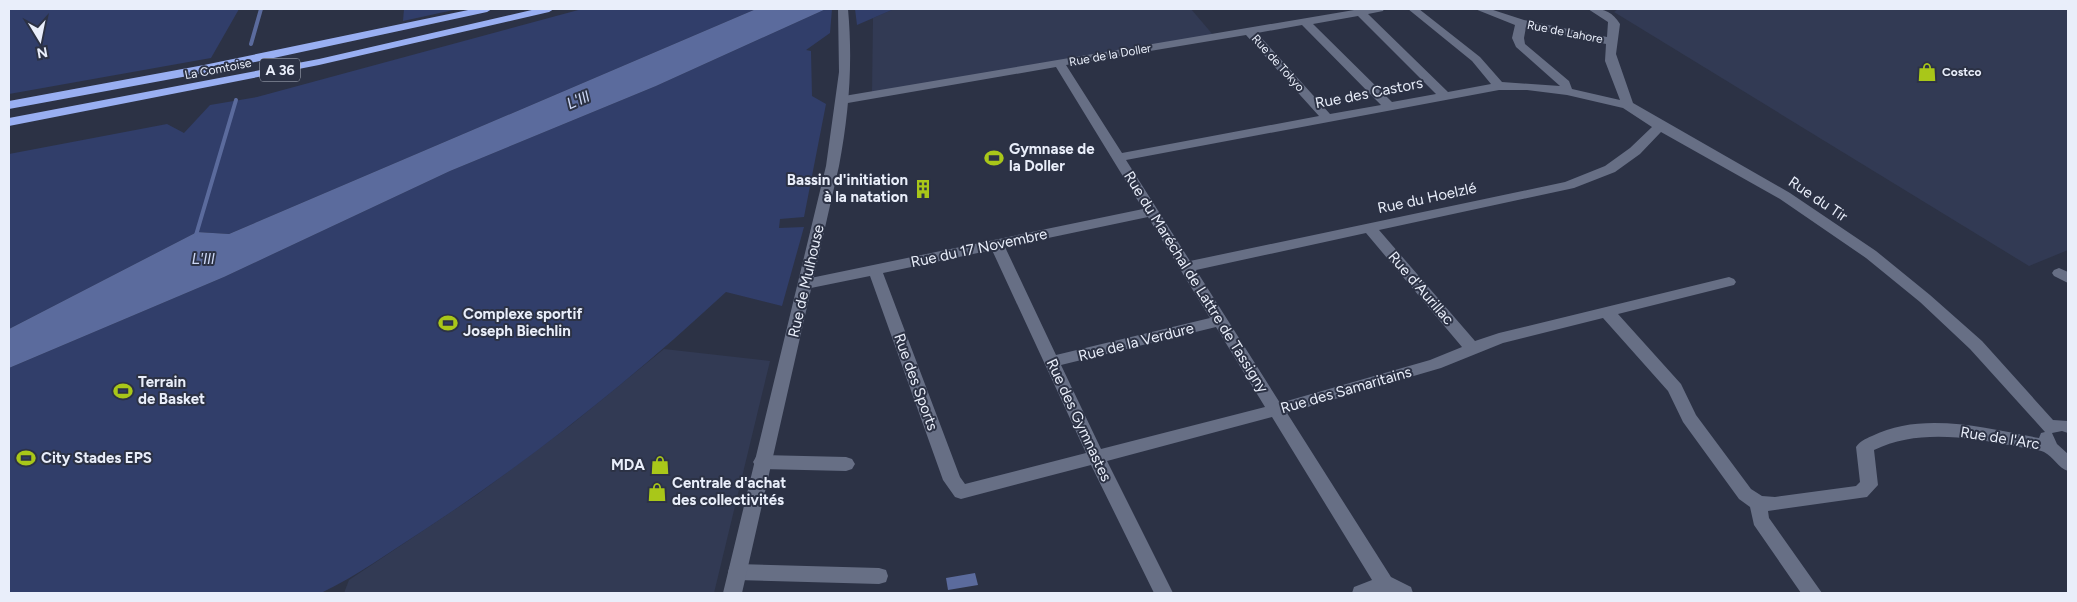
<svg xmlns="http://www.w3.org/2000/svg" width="2077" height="602" viewBox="0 0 2077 602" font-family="Figtree,sans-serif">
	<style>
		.built { fill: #323a54 }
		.green { fill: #313e6a }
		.water { fill: #5b6b9d }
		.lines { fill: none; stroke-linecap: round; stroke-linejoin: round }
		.stream { stroke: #5b6b9d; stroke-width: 4 }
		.street { fill: #676f85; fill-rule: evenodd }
		.secondary { fill: #676f85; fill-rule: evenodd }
		.highway { fill: #99aff2; fill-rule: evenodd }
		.labels { text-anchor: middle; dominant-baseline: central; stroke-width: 4; stroke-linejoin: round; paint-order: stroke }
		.far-street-label { font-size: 12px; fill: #e9eefa; stroke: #2c3245 }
		.far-poi-label { font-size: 12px; font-weight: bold; fill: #e9eefa; stroke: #2c3245; text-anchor: start }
		.shield { fill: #2c3245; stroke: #b0b6c4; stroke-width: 1 }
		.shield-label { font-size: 14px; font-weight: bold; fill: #e9eefa }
		.street-label { font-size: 15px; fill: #e9eefa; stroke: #2c3245 }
		.poi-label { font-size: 15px; font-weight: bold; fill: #e9eefa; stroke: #2c3245; text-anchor: start }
		.water-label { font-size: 16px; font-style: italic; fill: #cdd8f6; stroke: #2c3245 }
	</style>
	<rect width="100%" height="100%" fill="#2c3245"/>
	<g class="built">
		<polygon points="894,9 1191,9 1214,36 872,93 873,18"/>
		<polygon points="1618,9 2068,9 2068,250 2029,266 1614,12"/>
		<polygon points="664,349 770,361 714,593 344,593 349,580 478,494 572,424"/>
	</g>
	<g class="green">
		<polygon points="9,9 239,9 211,58 9,94"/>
		<polygon points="404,9 458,9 403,21"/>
		<polygon points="582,9 756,9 229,234 197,232 9,329 9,154 167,124 184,133 210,105 257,97"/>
		<path d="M826 9H832L830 33 806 50 811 51 812 96 826 104 804 217 780 219 779 228 804 227 782 306 726 292C631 380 530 461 421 532 388 553 357 576 321 593H9V368L224 277 450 171 656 86Z"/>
		<polygon points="855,9 894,9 857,25"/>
	</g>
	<g class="water">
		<polygon points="756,9 826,9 656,86 450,171 224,277 9,368 9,329 197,232 229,234"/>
		<polygon points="975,573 978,585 948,590 946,578"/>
	</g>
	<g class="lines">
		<g class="stream">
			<polyline points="251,44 261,9"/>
			<polyline points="196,235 236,100"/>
		</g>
		<g class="street">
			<path d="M1360 9H1384L1383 11 1368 14 1448 92 1491 84 1472 61 1408 9H1419L1480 57 1502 82 1560 86 1516 47 1512 38 1515 25 1475 9H1490L1524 20 1607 37 1608 22 1588 9C1602 8 1612 11 1620 24L1616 54 1633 103 1790 193 1876 251 1930 295 1982 341 2053 420 2068 421V433L2062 431 2052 433 2057 444 2068 454V471C2058 468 2054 457 2044 452 2036 449 2023 448 2014 446 1968 437 1917 429 1874 450L1878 485 1867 497 1768 511 1769 518 1822 593H1801L1754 525 1750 507 1739 499 1683 422 1668 391 1603 318 1503 343 1441 368 1287 413 1391 577 1411 587 1413 593H1352L1354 587 1372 580 1272 417 1107 461 1173 593H1154L1091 465 961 499 955 497 943 480 870 276 806 289 799 284 801 280 1143 209 1056 67 842 104 836 100 838 97ZM1358 16 1436 94 1392 102 1313 24ZM1302 25 1381 105 1330 114 1257 33ZM1526 27 1606 44 1605 61 1620 100 1572 89 1569 81 1525 44 1524 38ZM1246 35 1319 116 1122 153 1066 65ZM1499 90H1527L1567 95 1623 108 1652 127 1630 148 1605 166 1565 182 1190 261 1126 160ZM1661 132 1780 199 1866 258 1920 302 1970 349 2045 432 2041 433 2039 438C1986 428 1922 411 1872 436 1865 439 1860 441 1856 447L1860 482 1856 486 1775 497 1762 496 1751 489 1696 415 1681 384 1618 314 1734 285 1736 282 1734 279 1729 277 1499 333 1475 341 1379 230 1574 188 1615 172 1640 154ZM1148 217 1210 318 1056 355 1005 247ZM1366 233 1462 347 1430 360 1280 403 1196 270ZM992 250 1086 453 965 484 960 477 883 273ZM1216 327 1265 407 1101 449 1061 365Z"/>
			<polygon points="2059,268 2068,272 2068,283 2054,276 2052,273 2054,270"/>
			<polygon points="762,455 846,457 852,459 855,464 852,469 846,471 762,469 756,467 753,462 756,457"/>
			<polygon points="737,564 879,568 886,570 888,576 886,582 879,584 737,580 730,578 728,572 730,566"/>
		</g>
		<path class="secondary" d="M838 9H848C853 63 849 113 839 166L742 593H723L826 166 839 72Z"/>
		<g class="highway">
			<polygon points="473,9 492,9 487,12 204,73 9,109 9,101 204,65"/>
			<polygon points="536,9 554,9 549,12 319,65 9,126 9,118 319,59"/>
		</g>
	</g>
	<defs>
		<g id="shop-bare" transform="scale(1.5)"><path d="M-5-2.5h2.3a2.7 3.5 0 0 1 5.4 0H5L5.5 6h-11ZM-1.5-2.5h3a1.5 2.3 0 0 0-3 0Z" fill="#a9c719" stroke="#2c3245" stroke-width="2.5" paint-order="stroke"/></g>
		<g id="stadium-bare" transform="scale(1.5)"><path d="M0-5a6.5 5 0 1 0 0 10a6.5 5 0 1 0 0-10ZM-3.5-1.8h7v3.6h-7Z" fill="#a9c719" stroke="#2c3245" stroke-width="2.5" paint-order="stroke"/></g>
		<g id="building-bare" transform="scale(1.5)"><path d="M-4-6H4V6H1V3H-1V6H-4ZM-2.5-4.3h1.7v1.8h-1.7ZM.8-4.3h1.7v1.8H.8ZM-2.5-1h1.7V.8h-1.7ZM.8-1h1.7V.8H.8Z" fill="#a9c719" stroke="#2c3245" stroke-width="2.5" paint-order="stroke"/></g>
	</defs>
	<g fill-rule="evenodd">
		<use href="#shop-bare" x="1927" y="72"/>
		<use href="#stadium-bare" x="994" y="158"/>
		<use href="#building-bare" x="923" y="189"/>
		<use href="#stadium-bare" x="448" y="323"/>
		<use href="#stadium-bare" x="123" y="391"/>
		<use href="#stadium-bare" x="26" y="458"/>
		<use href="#shop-bare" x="660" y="465"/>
		<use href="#shop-bare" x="657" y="492"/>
	</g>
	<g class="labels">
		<g class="far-street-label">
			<text transform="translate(1565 32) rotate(11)">Rue de Lahore</text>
			<text transform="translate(1110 55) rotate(-10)">Rue de la Doller</text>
			<text transform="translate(1278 63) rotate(48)">Rue de Tokyo</text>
			<text transform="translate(218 69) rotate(-11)">La Comtoise</text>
		</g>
		<g class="far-poi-label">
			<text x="1942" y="72">Costco</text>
		</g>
		<rect class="shield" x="260" y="58.5" width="40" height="23" rx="4"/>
		<g class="shield-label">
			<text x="280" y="70">A 36</text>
		</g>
		<g class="street-label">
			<text transform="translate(1369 93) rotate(-11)">Rue des Castors</text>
			<text transform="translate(1427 198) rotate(-12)">Rue du Hoelzlé</text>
			<text transform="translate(1818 199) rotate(34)">Rue du Tir</text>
			<text transform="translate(979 248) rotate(-12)">Rue du 17 Novembre</text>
			<text transform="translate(806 281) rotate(-77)">Rue de Mulhouse</text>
			<text transform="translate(1196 282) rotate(58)">Rue du Maréchal de Lattre de Tassigny</text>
			<text transform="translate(1421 288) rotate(49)">Rue d'Aurillac</text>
			<text transform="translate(1136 342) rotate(-14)">Rue de la Verdure</text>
			<text transform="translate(916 382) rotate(70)">Rue des Sports</text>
			<text transform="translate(1346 390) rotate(-16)">Rue des Samaritains</text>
			<text transform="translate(1079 420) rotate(65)">Rue des Gymnastes</text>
			<text transform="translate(2000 438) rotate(9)">Rue de l'Arc</text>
		</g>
		<g class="poi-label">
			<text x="1009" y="149">Gymnase de<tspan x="1009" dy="17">la Doller</tspan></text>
			<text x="908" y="180" text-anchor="end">Bassin d'initiation<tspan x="908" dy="17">à la natation</tspan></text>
			<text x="463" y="314">Complexe sportif<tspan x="463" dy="17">Joseph Biechlin</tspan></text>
			<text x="138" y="382">Terrain<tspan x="138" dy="17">de Basket</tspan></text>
			<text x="41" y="458">City Stades EPS</text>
			<text x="645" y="465" text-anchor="end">MDA</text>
			<text x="672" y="483">Centrale d'achat<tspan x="672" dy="17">des collectivités</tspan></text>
		</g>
		<g class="water-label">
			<text transform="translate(578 100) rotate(-23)">L'Ill</text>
			<text x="203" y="258">L'Ill</text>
		</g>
	</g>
	<rect width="2077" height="602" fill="none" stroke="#e9eefa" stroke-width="20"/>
	<g transform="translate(40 40) rotate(170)" stroke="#2c3245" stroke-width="4" paint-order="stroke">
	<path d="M0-4L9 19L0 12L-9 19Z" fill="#e9eefa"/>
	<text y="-8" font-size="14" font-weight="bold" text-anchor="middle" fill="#e9eefa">N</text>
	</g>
</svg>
